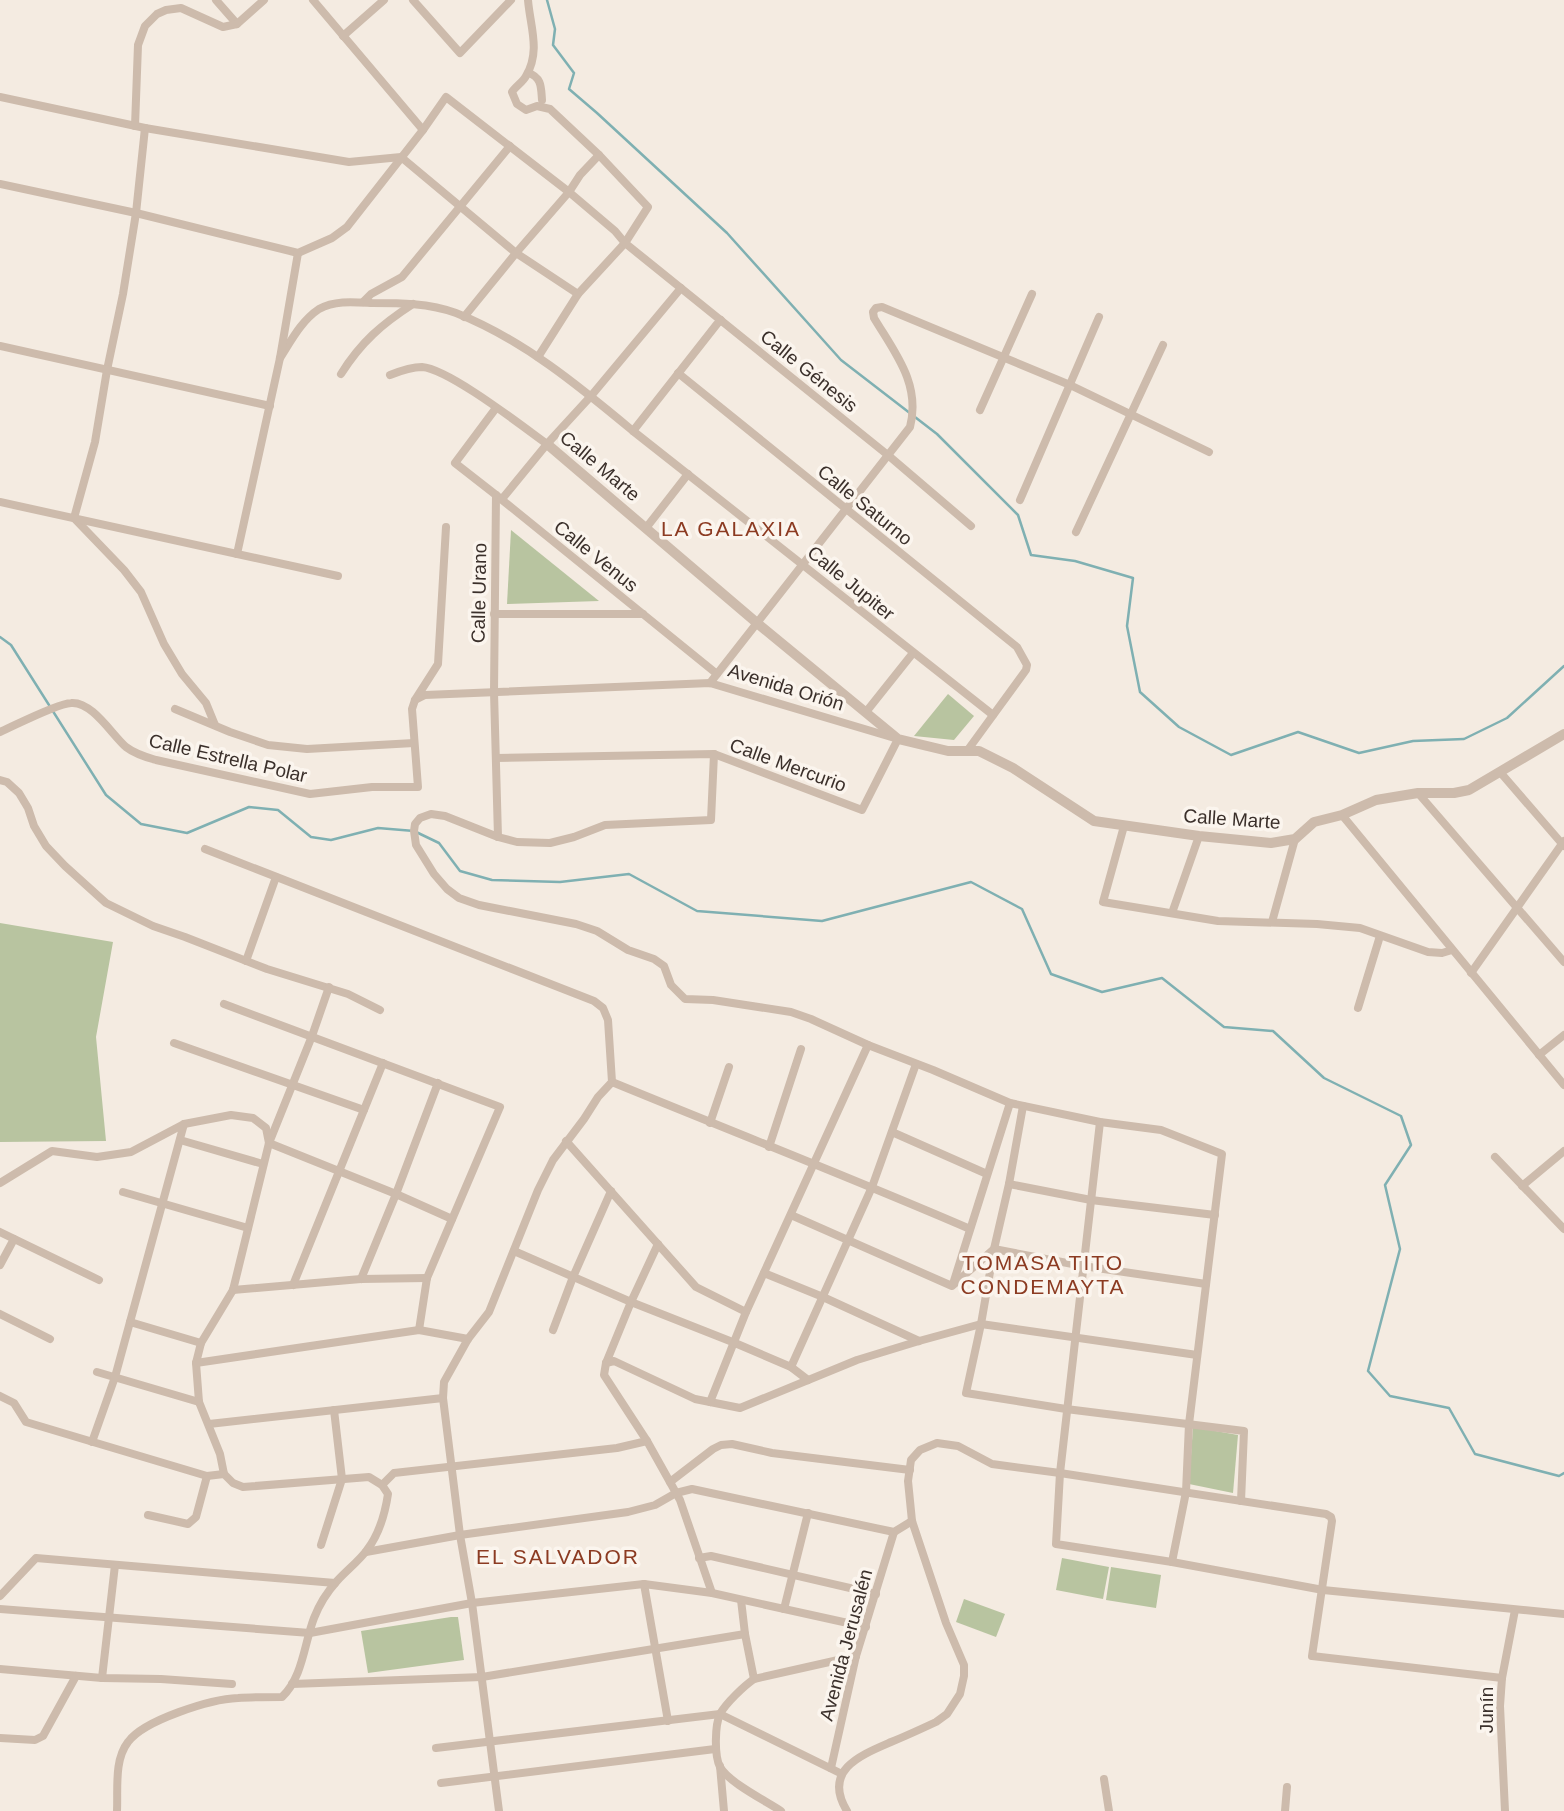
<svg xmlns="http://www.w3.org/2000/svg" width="1564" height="1811" viewBox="0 0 1564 1811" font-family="Arial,sans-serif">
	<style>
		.green { fill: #b8c4a0 }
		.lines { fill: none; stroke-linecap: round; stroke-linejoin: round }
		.stream { stroke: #7fb0b2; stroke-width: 2.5 }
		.minor { stroke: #cdbbac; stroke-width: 8 }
		.tertiary { stroke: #cdbbac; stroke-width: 10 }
		.labels { text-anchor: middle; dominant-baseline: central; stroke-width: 7; stroke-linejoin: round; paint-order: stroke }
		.street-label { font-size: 19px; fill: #3b302b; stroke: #fbf5ee }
		.neighbourhood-label { font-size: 21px; letter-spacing: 2px; fill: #8c3b22; stroke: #fbf5ee }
	</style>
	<rect width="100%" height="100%" fill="#f4ebe1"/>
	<g class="green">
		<polygon points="511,530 599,601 507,604"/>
		<polygon points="948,694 974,716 954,740 914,736"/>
		<polygon points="0,923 113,942 96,1037 106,1141 0,1142"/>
		<polygon points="1193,1427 1238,1435 1233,1493 1189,1484"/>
		<polygon points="1062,1558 1109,1567 1103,1599 1056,1590"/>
		<polygon points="1111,1567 1161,1575 1156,1608 1106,1600"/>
		<polygon points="964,1599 1005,1614 996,1637 956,1622"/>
		<polygon points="451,1617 458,1617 464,1660 368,1673 361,1631"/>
	</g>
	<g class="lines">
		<g class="stream">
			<polyline points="547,0 555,29 553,45 574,73 569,89 597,113 727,233 841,360 937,434 1018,515 1031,555 1075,561 1133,578 1127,626 1140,692 1179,727 1231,755 1298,732 1359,753 1413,741 1464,739 1507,718 1564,666"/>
			<polyline points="0,637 11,645 106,795 141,824 187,833 249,807 278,810 311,837 331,840 378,828 414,831 439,843 460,871 492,880 560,882 629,874 697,911 822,921 971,882 1022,909 1051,974 1102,992 1162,978 1224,1027 1273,1031 1324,1078 1401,1116 1411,1145 1385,1185 1400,1249 1368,1371 1390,1396 1449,1408 1475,1454 1559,1476 1564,1473"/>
		</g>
		<g class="minor">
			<polyline points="216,0 237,24"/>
			<polyline points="313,0 423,130"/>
			<polyline points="413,0 460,53 511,0"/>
			<path d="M528 0C530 26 541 51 526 76 523 82 516 86 512 92L517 104 526 110 537 106 550 109 599 155 648 207 625 243 578 294 538 357"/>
			<polyline points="343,36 384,0"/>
			<path d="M528 73C542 77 541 88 542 100"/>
			<polyline points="0,97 145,128 349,162 401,157 516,253 578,294"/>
			<polyline points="135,126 138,45 145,26 157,14 166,10 181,8 223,27 237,24 264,0"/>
			<polyline points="145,128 136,213 123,294 107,370 95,442 74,518 124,570 141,592 164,644 182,674 206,703 215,725"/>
			<polyline points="0,184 136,213 298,253 332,238 347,227 423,130 446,97 569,192 615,231 625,243 889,456 971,526"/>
			<polyline points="363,302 371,294 402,277 510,146"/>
			<polyline points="464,317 516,253 569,192 580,175 599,155"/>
			<polyline points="0,346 270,406"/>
			<path d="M280 358C291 341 301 321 319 309 335 300 354 302 372 303 399 303 429 303 456 313 522 339 579 386 633 431L993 715"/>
			<polyline points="678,373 1017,647 1027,665 1026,670 967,751"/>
			<path d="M341 374C361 342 382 324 413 304"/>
			<path d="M390 375C400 371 411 367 422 367 449 369 522 426 547 444"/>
			<polyline points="496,408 455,463 496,495 717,674"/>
			<polyline points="980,410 1032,294"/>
			<polyline points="633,431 717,324 721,320"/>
			<polyline points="496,495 494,692 498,837"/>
			<polyline points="502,499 547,444 591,396 681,288"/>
			<polyline points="1020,500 1099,317"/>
			<polyline points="0,502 338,576"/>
			<polyline points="646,528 688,474"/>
			<polyline points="1076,532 1163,345"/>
			<polyline points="237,554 280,358 298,253"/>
			<polyline points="494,614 643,614"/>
			<path d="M710 683 910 427C921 384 895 353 874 318L873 312 876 308 882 307 1070 385 1209 452"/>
			<polyline points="415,700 425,695 710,683 898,739 862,810 714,754 496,758"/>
			<polyline points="175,709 230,732 268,745 307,749 414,743"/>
			<polyline points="866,712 913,653"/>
			<path d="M0 732C16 725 56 704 71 703 92 701 112 735 126 747 135 754 145 757 156 760L310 794 372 787H418L412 709 415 700 438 664 446 527"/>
			<polyline points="714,754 711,820 605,825 574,837 550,843 517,842 498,837 445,816 431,814 420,818 415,824 414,831 416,845 434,874 447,889 459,898 479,905 576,924 597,931 628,950 654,959 664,966 671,985 685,999 713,1000 791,1012 811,1019 868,1045 933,1070 1010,1103 1100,1122 1161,1130 1222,1154 1189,1424 1186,1492 1172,1562"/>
			<polyline points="1500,772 1564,846"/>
			<polyline points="0,780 7,782 19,793 28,808 34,826 46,846 65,866 106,903 153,926 185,937 267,969 348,994 380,1010"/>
			<polyline points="1418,793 1564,962"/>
			<polyline points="1342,815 1564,1085"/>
			<polyline points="1124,826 1103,902 1218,921 1317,924 1360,928 1428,952 1442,953 1452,950"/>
			<polyline points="205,849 594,1001 603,1008 608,1020 612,1082 598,1097 584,1119 553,1160 538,1190 489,1312 468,1339 444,1382 443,1398 460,1535 472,1603 499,1811"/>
			<polyline points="1172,913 1199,836"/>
			<polyline points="1272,922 1295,839"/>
			<polyline points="246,961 276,877"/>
			<polyline points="1471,973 1564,841"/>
			<polyline points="329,987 312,1036 269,1143 396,1194 452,1219"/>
			<polyline points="224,1004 500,1107 427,1278 419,1330"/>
			<polyline points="1358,1008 1380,936"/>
			<polyline points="174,1043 364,1110"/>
			<polyline points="1539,1055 1564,1035"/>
			<path d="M612 1082C731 1131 852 1178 970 1229"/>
			<polyline points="1023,1106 1009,1184 994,1249 981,1324 966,1393 1066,1409 1244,1431 1241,1501"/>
			<polyline points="1100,1122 1060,1473 1056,1544 1172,1562 1323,1590 1564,1614"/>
			<polyline points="710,1123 729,1067"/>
			<polyline points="892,1132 987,1174"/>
			<polyline points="180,1140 263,1164"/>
			<polyline points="566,1141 696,1287 746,1312"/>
			<polyline points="769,1147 801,1049"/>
			<polyline points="1495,1157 1564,1229"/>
			<path d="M0 1183 52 1151 97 1157 131 1152 184 1124 231 1115 253 1118 266 1128 269 1143 233 1290 201 1343 196 1363 199 1402 220 1454 224 1474 233 1483 243 1487 369 1477 382 1485 388 1494C385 1514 380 1533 367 1550 359 1561 347 1570 337 1581 328 1591 319 1605 314 1618 304 1644 303 1677 282 1697 267 1697 252 1697 238 1698 211 1699 144 1720 128 1742 114 1760 118 1789 117 1811"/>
			<polyline points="1009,1184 1091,1200 1215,1215"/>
			<polyline points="1522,1186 1564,1151"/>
			<polyline points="123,1192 248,1228"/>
			<polyline points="791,1215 952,1286 994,1249 1083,1266 1206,1284"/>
			<polyline points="0,1232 99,1280"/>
			<polyline points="658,1244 631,1302 606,1363 604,1375 647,1441 680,1500 712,1593"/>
			<polyline points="514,1251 631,1302 735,1343 791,1367 808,1380"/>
			<polyline points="0,1265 14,1239"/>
			<polyline points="764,1273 823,1297 919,1341"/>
			<polyline points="361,1279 396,1194 438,1083"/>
			<polyline points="953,1284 1010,1103"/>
			<polyline points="293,1285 383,1063"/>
			<polyline points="233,1290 361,1279 427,1278"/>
			<polyline points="0,1314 50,1339"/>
			<polyline points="130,1322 201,1343"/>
			<polyline points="553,1330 573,1277 611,1191"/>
			<polyline points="196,1363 419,1330 468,1339"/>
			<polyline points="606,1363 614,1361 695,1399 740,1408 857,1360 919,1341 981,1324 1197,1355"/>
			<polyline points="791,1367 872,1187 916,1064"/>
			<polyline points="97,1372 199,1402"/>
			<polyline points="0,1396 14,1403 26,1422 207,1476 224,1474"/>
			<polyline points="710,1402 746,1312 868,1045"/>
			<polyline points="209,1424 443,1398"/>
			<polyline points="92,1442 115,1377 184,1124"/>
			<polyline points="670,1482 713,1449 721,1445 732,1444 772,1453 910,1470"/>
			<polyline points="382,1485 394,1473 617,1448 647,1441"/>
			<polyline points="148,1515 188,1524 196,1517 207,1476"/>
			<polyline points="321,1545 342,1479 334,1410"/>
			<polyline points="366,1552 460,1535 628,1512 655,1505 676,1493 692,1489 894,1532 912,1521"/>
			<polyline points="699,1558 711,1556 876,1594"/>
			<polyline points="644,1584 668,1721"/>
			<polyline points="0,1596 36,1558 335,1583"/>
			<polyline points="741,1600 745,1634 754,1679"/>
			<polyline points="0,1609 310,1633 472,1603 644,1584 712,1593 866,1627"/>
			<polyline points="784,1609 808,1513"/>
			<polyline points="0,1669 102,1678 161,1679 232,1684"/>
			<polyline points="102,1678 115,1565"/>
			<polyline points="292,1684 482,1677 745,1634"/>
			<polyline points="0,1738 35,1740 43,1736 76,1676"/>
			<polyline points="436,1748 720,1714 842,1774"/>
			<polyline points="720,1766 724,1811"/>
			<polyline points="831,1768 856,1656 894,1532"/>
			<polyline points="1104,1779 1109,1811"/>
			<polyline points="441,1783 715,1749"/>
			<path d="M781 1811C766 1801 728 1782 720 1767 714 1755 715 1725 720 1714 726 1703 744 1686 754 1679L856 1656"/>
			<path d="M847 1811C822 1770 861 1755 891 1742 906 1736 921 1729 936 1722L947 1714 960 1694 964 1676V1665L946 1623 912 1521 908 1481 911 1460 920 1450 937 1443 958 1446 992 1464 1060 1473 1326 1514 1331 1517 1332 1521 1312 1656 1502 1678"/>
			<polyline points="1285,1811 1287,1787"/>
			<polyline points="1505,1811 1500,1706 1502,1678 1515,1610"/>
		</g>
		<polyline class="tertiary" points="547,444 757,623 898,739 948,751 979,751 1013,768 1094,821 1199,836 1271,843 1295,839 1314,822 1342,815 1376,800 1418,793 1454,793 1469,790 1564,734"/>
	</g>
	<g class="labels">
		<g class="street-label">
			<text transform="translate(809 371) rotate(39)">Calle Génesis</text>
			<text transform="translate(600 466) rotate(40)">Calle Marte</text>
			<text transform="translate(865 505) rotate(39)">Calle Saturno</text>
			<text transform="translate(596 556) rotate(39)">Calle Venus</text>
			<text transform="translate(851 583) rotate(39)">Calle Jupiter</text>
			<text transform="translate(479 593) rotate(-89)">Calle Urano</text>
			<text transform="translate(786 687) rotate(17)">Avenida Orión</text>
			<text transform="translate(228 758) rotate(13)">Calle Estrella Polar</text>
			<text transform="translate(788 765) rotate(20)">Calle Mercurio</text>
			<text transform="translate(1232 819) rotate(4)">Calle Marte</text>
			<text transform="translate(846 1645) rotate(-75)">Avenida Jerusalén</text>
			<text transform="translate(1486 1710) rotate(-90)">Junín</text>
		</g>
		<g class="neighbourhood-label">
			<text x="731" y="528">LA GALAXIA</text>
			<text x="1043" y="1262">TOMASA TITO<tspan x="1043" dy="24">CONDEMAYTA</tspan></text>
			<text x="558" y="1556">EL SALVADOR</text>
		</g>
	</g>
</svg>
